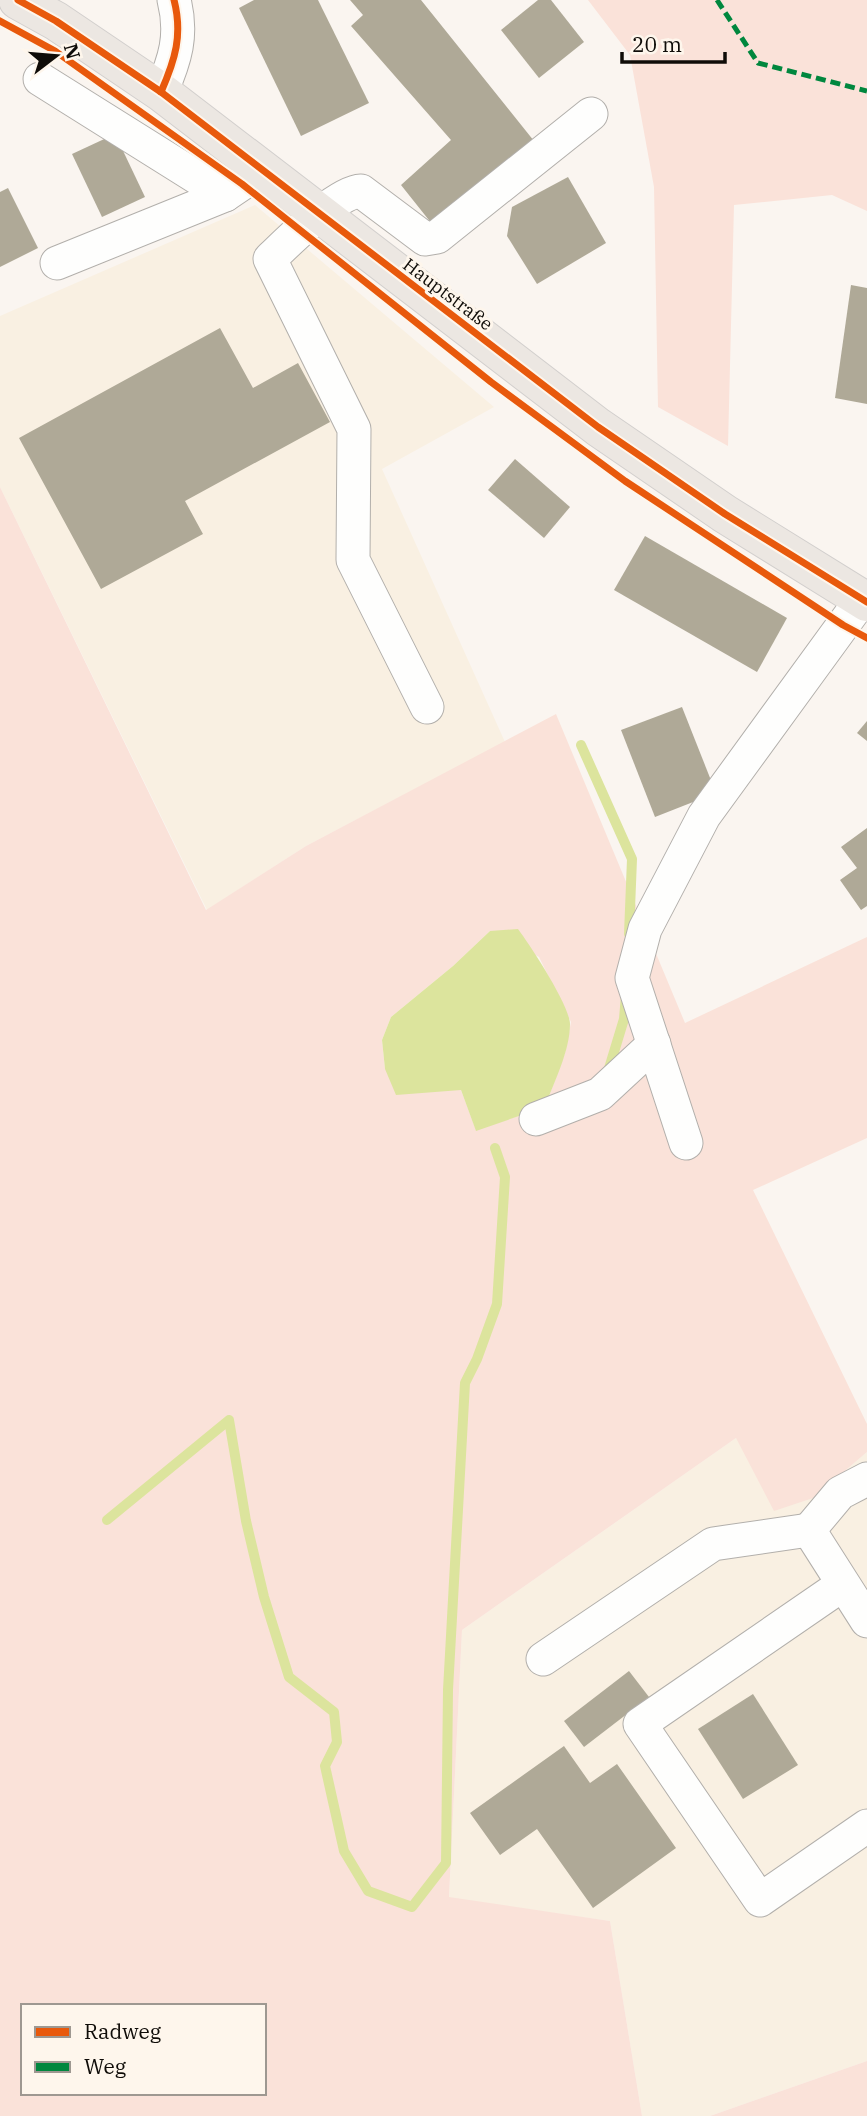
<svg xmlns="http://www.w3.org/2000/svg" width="867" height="2116" viewBox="0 0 867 2116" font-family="'IBM Plex Serif',serif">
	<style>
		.built { fill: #f9f0e2 }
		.green { fill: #fae2d9; fill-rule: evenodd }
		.water { fill: #dce49d }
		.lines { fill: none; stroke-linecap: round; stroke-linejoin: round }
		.stream { stroke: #dce49d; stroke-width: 10 }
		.building { fill: #afa997 }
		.minor-casing { stroke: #b2afab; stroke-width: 35 }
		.major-casing { stroke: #d2cfcd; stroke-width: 40 }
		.minor { stroke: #fefefd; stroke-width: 33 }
		.major { stroke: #ece7e2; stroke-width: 38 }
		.quiet { stroke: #00873e; stroke-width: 5; stroke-dasharray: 10 5; stroke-linecap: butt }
		.cycleway-casing { stroke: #fef6ec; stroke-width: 11 }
		.cycleway { stroke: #e8590c; stroke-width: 7 }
		.labels { text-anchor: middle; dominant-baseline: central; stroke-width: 6; stroke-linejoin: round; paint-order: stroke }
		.street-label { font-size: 18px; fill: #0f0c08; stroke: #fef6ec }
	</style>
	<rect width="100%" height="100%" fill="#faf5f0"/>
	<g class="built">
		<polygon points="255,205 494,407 382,469 505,742 306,846 207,910 0,487 0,316"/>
		<polygon points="736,1438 813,1498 867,1452 867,2061 710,2116 642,2116 610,1921 449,1898 462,1630"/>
	</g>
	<g class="green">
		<polygon points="588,0 867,0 867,211 832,195 734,205 728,446 658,407 654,187 630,55"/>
		<path d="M0 487 206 910 306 846 556 714 685 1023 867 937V1138L753 1190 867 1424V1452L813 1498 774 1511 736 1438 462 1630 449 1897 610 1921 642 2116H0ZM490 931 539 957 571 1022 565 1053 545 1107 476 1130 461 1090 385 1069 382 1040 391 1017 453 966ZM23 2006H264V2093H23Z"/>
		<polygon points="867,2061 867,2116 710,2116"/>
	</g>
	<path class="water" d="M518 929C530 945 570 1006 570 1024 570 1051 554 1082 545 1107L476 1131 461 1090 396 1095 385 1069 382 1040 391 1017 453 966 490 931Z"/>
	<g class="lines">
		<g class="stream">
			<polyline points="581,745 632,859 629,934"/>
			<polyline points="607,1075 624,1019 626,995"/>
			<polyline points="107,1520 229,1420 246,1521 264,1597 289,1677 334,1712 337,1742 325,1766 344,1851 368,1891 412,1907 446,1863 448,1690 465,1383 477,1359 497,1304 505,1177 495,1148"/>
		</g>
	</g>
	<g class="building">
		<polygon points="254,0 318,0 369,103 301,136 239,8"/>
		<polygon points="350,0 421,0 534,141 436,229 401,185 451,140 351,26 363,15"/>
		<polygon points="538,0 551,0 584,42 539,78 501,30"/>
		<polygon points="115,134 145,197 102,217 72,154"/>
		<polygon points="568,177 606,243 537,284 507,236 512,207"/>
		<polygon points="8,188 38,248 0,267 0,192"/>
		<polygon points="851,285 867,288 867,404 835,398"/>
		<polygon points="220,328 253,388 298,363 330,422 185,501 203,534 101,589 19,438"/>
		<polygon points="515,459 570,507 544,538 488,490"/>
		<polygon points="645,536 787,618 757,672 614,590"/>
		<polygon points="682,707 716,793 655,817 621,730"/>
		<polygon points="867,721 867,741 857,733"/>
		<polygon points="867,828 867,906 861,910 840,880 857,868 841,847"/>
		<polygon points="629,1671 649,1697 584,1747 564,1721"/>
		<polygon points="753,1694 798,1765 743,1799 698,1729"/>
		<polygon points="564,1746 590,1783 617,1764 676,1848 593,1908 537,1829 500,1855 470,1813"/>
	</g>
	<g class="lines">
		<g class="minor-casing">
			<g id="minor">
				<polyline points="40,79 225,195"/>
				<path d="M161 92C175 60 183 35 174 0"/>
				<polyline points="57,263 225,195 262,170"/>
				<path d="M427 707 353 560 354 429 270 259C289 241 337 192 361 191L425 239 437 237 591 114"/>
				<polyline points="536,1119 600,1094 654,1044"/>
				<polyline points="686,1143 632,978 645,929 704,816 862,599"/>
				<polyline points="809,1530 867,1621"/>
				<polyline points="809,1530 840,1493 867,1479"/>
				<polyline points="842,1585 640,1724 760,1900 867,1826"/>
				<polyline points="543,1659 713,1544 809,1530"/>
			</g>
		</g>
		<g class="major-casing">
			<polyline id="major" points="18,0 56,21 161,92 598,427 725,514 867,602"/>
		</g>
		<use href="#minor" class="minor"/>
		<use href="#major" class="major"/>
		<polyline class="quiet" points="717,0 758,63 867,91"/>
		<g class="cycleway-casing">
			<g id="cycleway">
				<polyline points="18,0 56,21 161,92 598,427 725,514 867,602"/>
				<polyline points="0,21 55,51 242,184 491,382 625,481 843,625 867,638"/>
				<path d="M161 92C175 60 183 35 174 0"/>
			</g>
		</g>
		<use href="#cycleway" class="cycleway"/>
	</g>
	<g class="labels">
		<g class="street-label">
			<text transform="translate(448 294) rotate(37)">Hauptstraße</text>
		</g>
	</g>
	<rect x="21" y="2004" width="245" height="91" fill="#fef6ec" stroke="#9e9891" stroke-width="2"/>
	<rect x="35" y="2027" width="35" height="10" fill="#e8590c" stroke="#9e9891" stroke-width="2"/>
	<text x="84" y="2039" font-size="21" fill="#0f0c08">Radweg</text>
	<rect x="35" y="2062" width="35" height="10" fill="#00873e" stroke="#9e9891" stroke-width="2"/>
	<text x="84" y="2074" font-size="21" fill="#0f0c08">Weg</text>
	<g transform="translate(56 56) rotate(74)" stroke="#fef6ec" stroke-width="5" paint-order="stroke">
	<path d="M0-5L12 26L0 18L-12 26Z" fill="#0f0c08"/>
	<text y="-10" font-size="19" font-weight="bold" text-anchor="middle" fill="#0f0c08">N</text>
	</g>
	<path d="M622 52v10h103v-10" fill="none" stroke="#0f0c08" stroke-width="3.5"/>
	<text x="632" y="52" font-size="21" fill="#0f0c08" stroke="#fef6ec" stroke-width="5" paint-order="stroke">20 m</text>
</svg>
